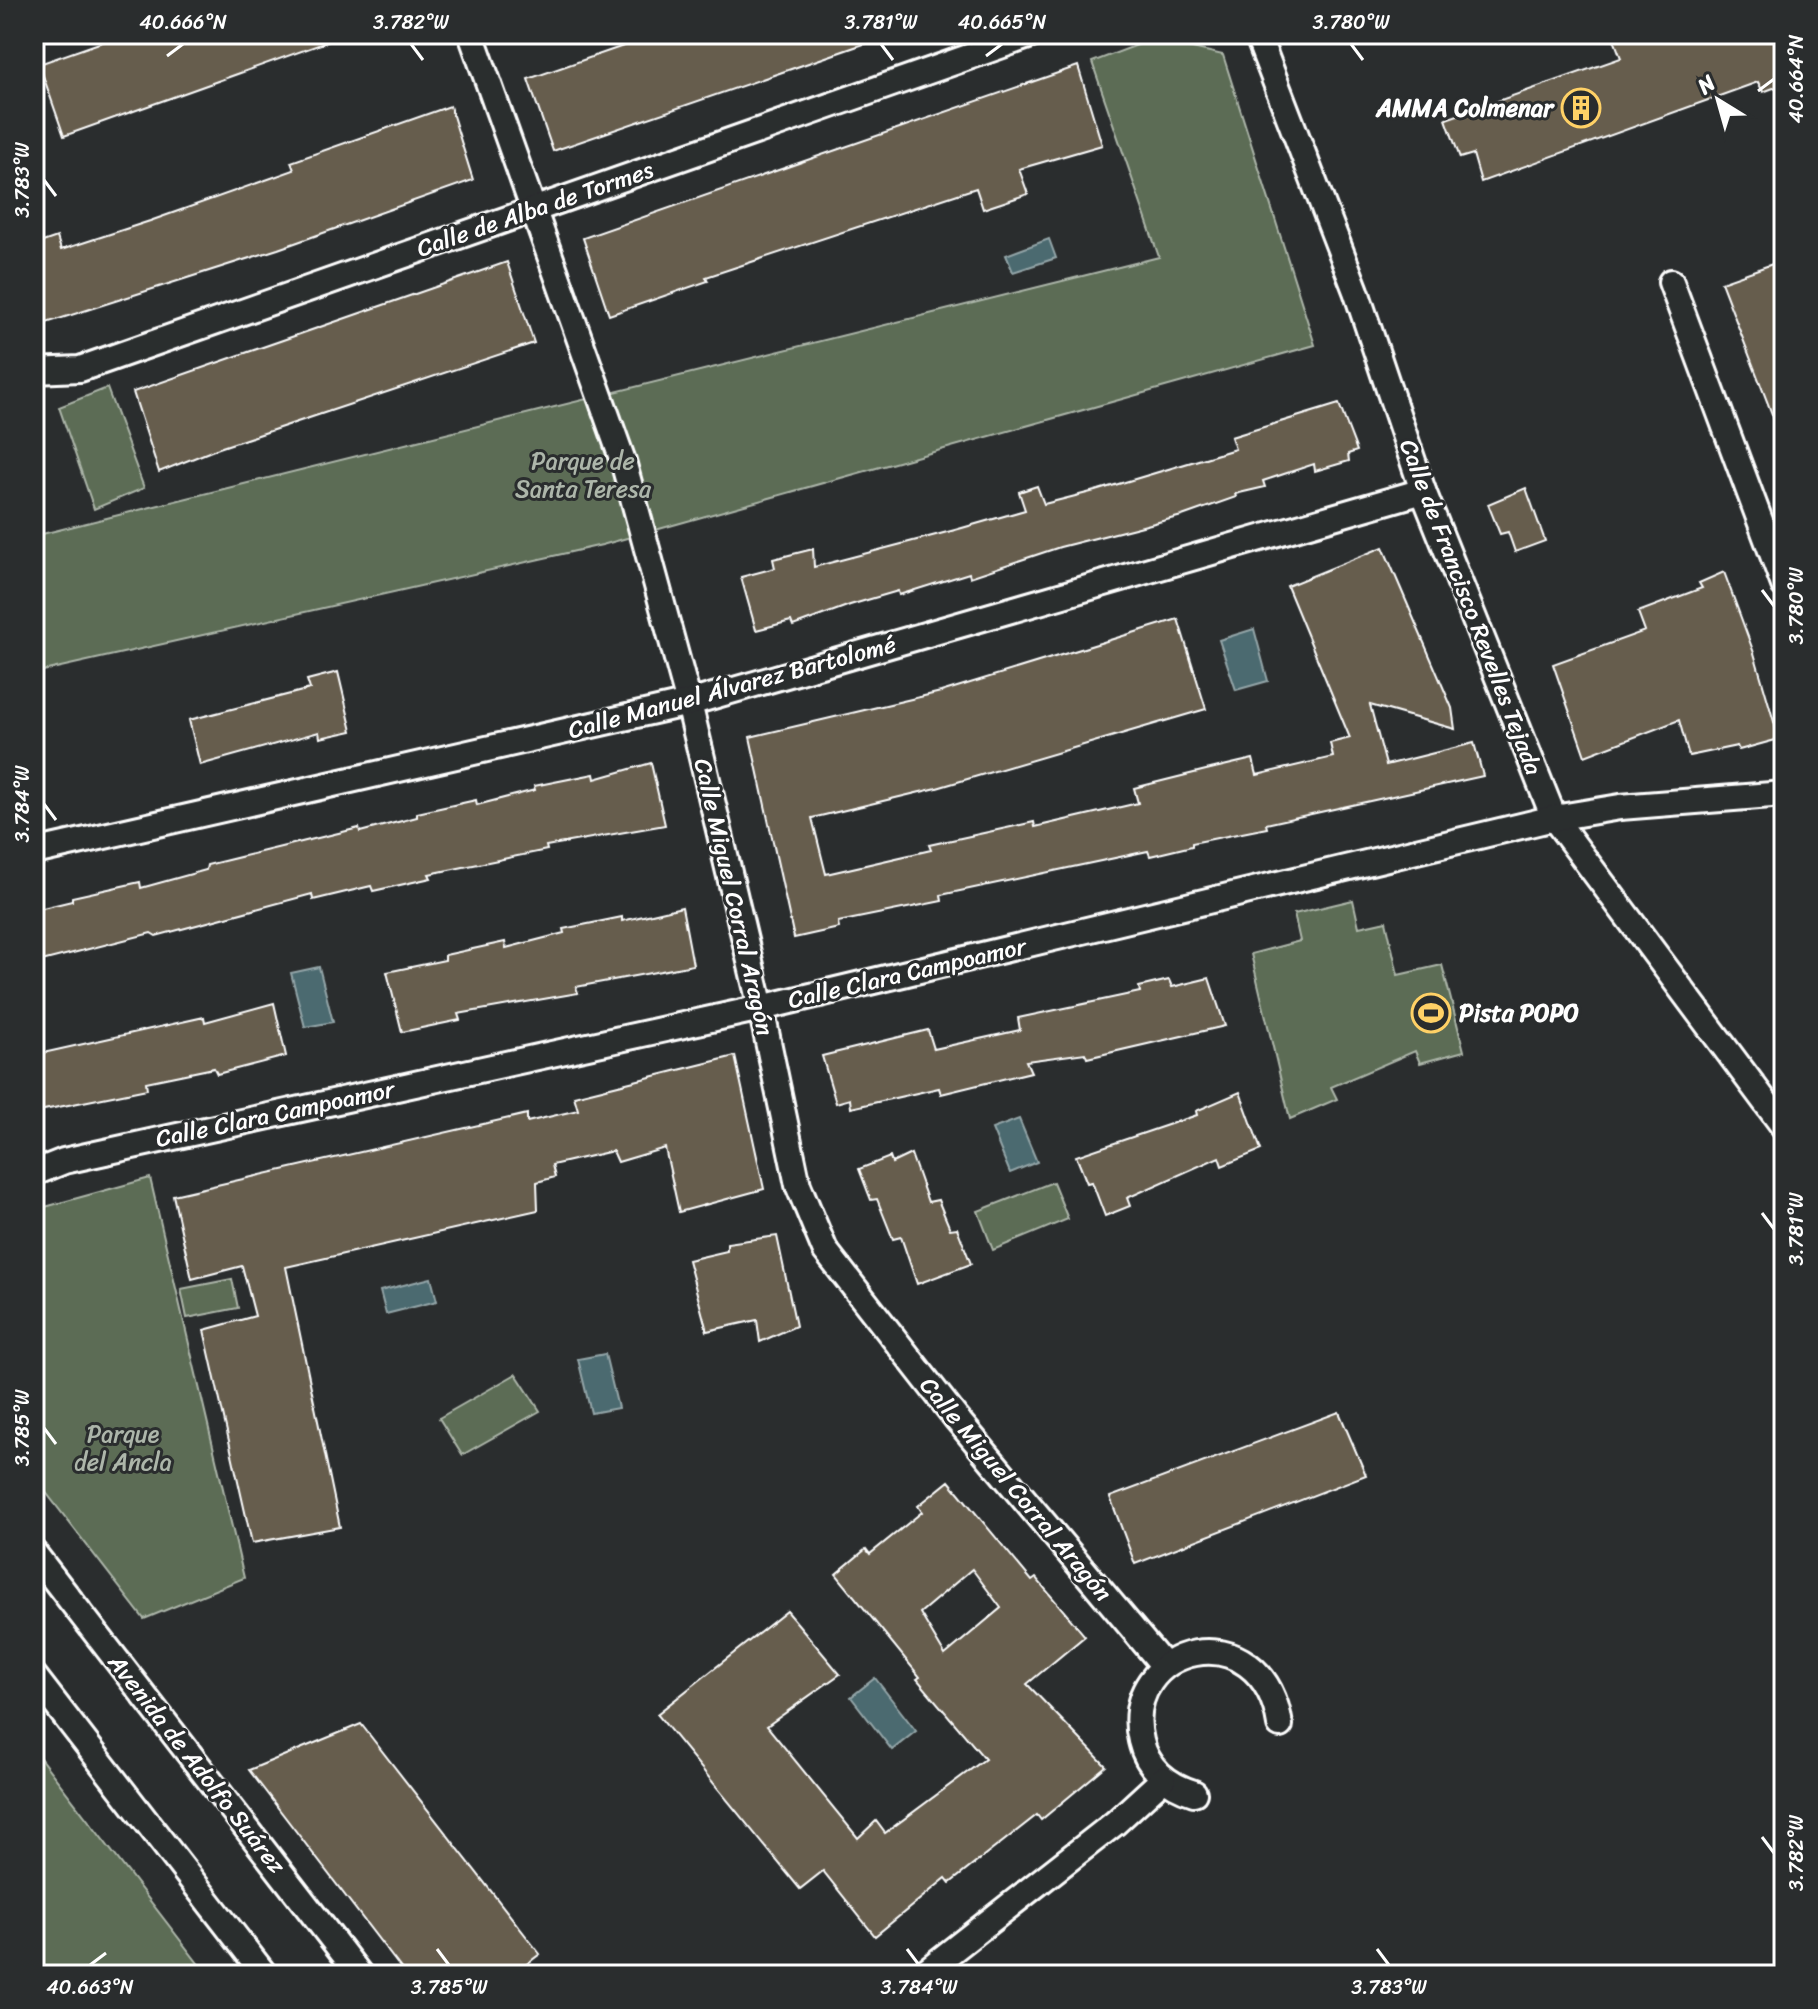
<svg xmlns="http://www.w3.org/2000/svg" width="1818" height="2009" viewBox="0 0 1818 2009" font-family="Sriracha,sans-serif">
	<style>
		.green { fill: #5b6c55; stroke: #adb6aa; stroke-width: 2 }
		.water { fill: #4c6a70; stroke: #94a6a9; stroke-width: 2 }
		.building { fill: #665d4e; stroke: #fff; stroke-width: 2; fill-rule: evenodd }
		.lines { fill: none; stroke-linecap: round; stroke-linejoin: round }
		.street-casing { stroke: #fff; stroke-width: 30 }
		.street { stroke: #2a2d2e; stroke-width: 24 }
		.ticks { fill: none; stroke: #fff; stroke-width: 3 }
		.labels { text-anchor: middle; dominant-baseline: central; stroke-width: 6; stroke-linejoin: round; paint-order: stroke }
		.poi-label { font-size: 24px; font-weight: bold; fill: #fff; stroke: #2a2d2e; text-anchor: end }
		.street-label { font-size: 24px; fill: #fff; stroke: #2a2d2e }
		.park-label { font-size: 24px; fill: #adb6aa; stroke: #2a2d2e }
		.neatline { fill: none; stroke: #fff; stroke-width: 3 }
		.ticks-label { font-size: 20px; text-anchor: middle; fill: #fff }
	</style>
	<rect width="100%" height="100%" fill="#2a2d2e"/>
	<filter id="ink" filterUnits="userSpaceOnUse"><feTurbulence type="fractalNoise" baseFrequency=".0125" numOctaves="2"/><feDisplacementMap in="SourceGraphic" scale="16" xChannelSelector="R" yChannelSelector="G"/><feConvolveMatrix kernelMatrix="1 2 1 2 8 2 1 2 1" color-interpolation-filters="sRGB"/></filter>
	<g filter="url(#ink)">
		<g class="green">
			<polygon points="1153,39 1223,55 1315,345 602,545 34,673 34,536 1159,257 1092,62"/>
			<polygon points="107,388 144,488 94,509 59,407"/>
			<polygon points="1353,900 1359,927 1386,921 1398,975 1442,965 1464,1051 1420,1063 1415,1051 1331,1087 1337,1099 1290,1119 1251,954 1300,941 1294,914"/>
			<polygon points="150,1178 244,1578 144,1619 34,1477 34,1210"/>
			<polygon points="1053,1182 1068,1219 993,1250 978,1211"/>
			<polygon points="232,1279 238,1308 187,1318 181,1289"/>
			<polygon points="516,1374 540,1411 462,1455 439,1418"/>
			<polygon points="34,1750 207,1975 34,1975"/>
		</g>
		<g class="water">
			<polygon points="1049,239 1056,258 1013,272 1006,255"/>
			<polygon points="1254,629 1268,681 1236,690 1219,640"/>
			<polygon points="319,967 333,1022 305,1027 291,973"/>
			<polygon points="1019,1119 1037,1162 1010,1173 992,1129"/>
			<polygon points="431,1278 437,1301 386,1314 380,1291"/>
			<polygon points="605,1354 618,1408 591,1413 578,1359"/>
			<polygon points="875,1678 916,1731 892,1750 851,1697"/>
		</g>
		<g class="building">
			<polygon points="125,34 340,34 341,37 64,136 39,64"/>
			<polygon points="658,34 880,34 881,38 553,151 528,79"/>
			<polygon points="1612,34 1784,34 1784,84 1763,92 1758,82 1481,182 1473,154 1460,158 1446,119 1621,58"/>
			<polygon points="1078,66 1102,145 1019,169 1028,194 983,209 976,188 706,277 708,281 609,315 583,238"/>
			<polygon points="450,106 473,180 278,249 34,327 34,245 57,237 61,250 150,221 294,170 291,162"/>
			<polygon points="1784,260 1784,440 1782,440 1721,282"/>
			<polygon points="507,262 534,343 219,448 159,472 133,392"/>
			<polygon points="1339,404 1357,451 1348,454 1349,461 1315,471 1314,464 1263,481 1265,487 1235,494 1236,497 1182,516 1060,547 970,577 969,573 899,595 898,591 850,605 793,626 791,621 756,630 741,577 775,568 773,559 813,549 814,567 955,530 1025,510 1019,492 1037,486 1044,504 1095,491 1235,449 1231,437"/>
			<polygon points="1526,488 1545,541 1515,552 1508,532 1500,534 1488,504"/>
			<polygon points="1383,547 1452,708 1455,729 1370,705 1386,765 1474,743 1483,776 1266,824 1267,828 1192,843 1192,846 1150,856 1148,851 941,895 942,901 838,922 839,928 794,938 750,737 941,692 1178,619 1206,709 937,788 812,818 826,874 931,850 929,845 1034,822 1035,827 1138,803 1134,788 1206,770 1253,759 1257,775 1333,757 1330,743 1350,738 1287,586"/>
			<polygon points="1724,572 1754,653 1779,739 1739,750 1737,746 1689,756 1679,720 1585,756 1553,664 1645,631 1638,612 1702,588 1699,583"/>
			<polygon points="338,672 352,731 320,738 319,732 200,765 189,720 310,689 307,680"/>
			<polygon points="651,763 665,825 546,846 547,850 429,874 431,878 373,891 371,886 313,900 312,894 156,936 151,933 34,963 34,910 72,901 72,897 140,882 141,888 206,870 207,865 359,828 360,832 417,817 417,813 476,800 477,805 535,790 534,786 594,774 595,779"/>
			<polygon points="682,907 693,965 576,987 578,993 458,1014 460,1020 402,1032 387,972 445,960 445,955 505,942 506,948 564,933 563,929 622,917 622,921"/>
			<polygon points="1209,978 1225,1026 1087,1058 1085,1053 1026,1061 1031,1072 941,1094 939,1088 851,1108 850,1099 836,1103 822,1056 928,1030 934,1049 1020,1030 1018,1018 1140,992 1139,987 1169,980 1172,987"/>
			<polygon points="274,1003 286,1056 217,1074 214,1068 146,1082 147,1089 34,1112 34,1055 204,1017 205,1022"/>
			<polygon points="735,1056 764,1189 679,1212 665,1148 618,1162 613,1151 552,1165 555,1177 537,1182 538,1210 286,1267 340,1527 252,1543 204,1330 255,1316 242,1266 192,1279 173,1195 527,1114 527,1122 578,1110 574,1096"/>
			<polygon points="1240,1092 1261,1150 1222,1166 1219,1157 1127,1198 1130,1206 1105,1216 1092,1182 1087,1183 1076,1156 1197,1115 1196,1111"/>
			<polygon points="911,1154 928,1202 938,1200 950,1229 957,1228 971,1264 917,1284 901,1237 893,1239 877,1199 871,1200 859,1169 890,1157 892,1163"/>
			<polygon points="777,1236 796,1326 760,1342 757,1320 707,1331 688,1260 727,1251 727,1243"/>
			<polygon points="1339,1412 1366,1475 1135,1564 1110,1497"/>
			<path d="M949 1481 1032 1581 1036 1578 1085 1636 1027 1684 1106 1766 1041 1820 1037 1815 950 1883 946 1878 875 1936 823 1871 800 1889 657 1714 787 1611 840 1674 767 1726 858 1838 876 1821 885 1833 985 1759 917 1679 920 1677 836 1574 866 1549 870 1554 922 1512 918 1506ZM972 1569 1001 1608 945 1655 920 1613Z"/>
			<polygon points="361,1724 540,1954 512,1975 406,1975 249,1770"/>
		</g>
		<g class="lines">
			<g class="street-casing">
				<g id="street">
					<polyline points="471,34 623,461 689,703 761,1008 798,1185 825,1250 956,1418 1164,1666"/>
					<polyline points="1257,34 1356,291 1423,491 1554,818 1784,1127"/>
					<polyline points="1671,282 1784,585"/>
					<polyline points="34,371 80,369 1034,34"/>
					<polyline points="34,852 689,703 1423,491"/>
					<polyline points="34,1173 64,1161 761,1008 1554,818 1620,807 1784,794"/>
					<polyline points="34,1553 360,1975"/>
					<polyline points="34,1676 265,1975"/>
					<path d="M1194 1793C1168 1785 1147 1768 1141 1741 1118 1645 1262 1608 1280 1725"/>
					<polyline points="921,1975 1115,1823 1163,1779"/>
				</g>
			</g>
			<use href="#street" class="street"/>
		</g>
	</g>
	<path class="ticks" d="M411 44 423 60M881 44 893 60M1351 44 1363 60M167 56 183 44M986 56 1002 44M1758 91 1774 79M44 180 56 196M1762 590 1774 606M44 804 56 820M1762 1213 1774 1229M44 1428 56 1444M1762 1837 1774 1853M437 1949 449 1965M907 1949 919 1965M1377 1949 1389 1965M90 1965 106 1953"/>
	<defs>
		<g id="building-ring" transform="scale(2)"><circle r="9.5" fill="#2a2d2e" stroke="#ffd166" stroke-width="1.5"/><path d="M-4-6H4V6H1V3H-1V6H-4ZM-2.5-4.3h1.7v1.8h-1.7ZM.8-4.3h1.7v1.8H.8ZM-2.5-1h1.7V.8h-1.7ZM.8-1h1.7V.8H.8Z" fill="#ffd166"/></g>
		<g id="stadium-ring" transform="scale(2)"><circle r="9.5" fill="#2a2d2e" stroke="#ffd166" stroke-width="1.5"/><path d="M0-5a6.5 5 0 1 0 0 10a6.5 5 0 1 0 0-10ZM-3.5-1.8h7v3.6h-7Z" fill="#ffd166"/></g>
	</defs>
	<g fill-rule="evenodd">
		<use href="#building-ring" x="1581" y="108"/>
		<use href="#stadium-ring" x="1431" y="1013"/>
	</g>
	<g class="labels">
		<g class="poi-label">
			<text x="1553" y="108">AMMA Colmenar</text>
			<text x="1459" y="1013" text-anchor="start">Pista POPO</text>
		</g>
		<g class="street-label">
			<text transform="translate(535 209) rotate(-19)">Calle de Alba de Tormes</text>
			<text transform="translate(1471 607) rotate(69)">Calle de Francisco Revelles Tejada</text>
			<text transform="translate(732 687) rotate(-15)">Calle Manuel Álvarez Bartolomé</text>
			<text transform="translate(734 897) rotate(77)">Calle Miguel Corral Aragón</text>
			<text transform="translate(907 973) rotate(-13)">Calle Clara Campoamor</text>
			<text transform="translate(275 1114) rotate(-12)">Calle Clara Campoamor</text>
			<text transform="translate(1016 1489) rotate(50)">Calle Miguel Corral Aragón</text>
			<text transform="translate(197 1764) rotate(52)">Avenida de Adolfo Suárez</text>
		</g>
		<g class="park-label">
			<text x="583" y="461">Parque de<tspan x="583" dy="28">Santa Teresa</tspan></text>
			<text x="123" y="1434">Parque<tspan x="123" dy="28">del Ancla</tspan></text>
		</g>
	</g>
	<rect width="1818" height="2009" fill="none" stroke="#2a2d2e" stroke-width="88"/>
	<g transform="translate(1718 100) rotate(323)" stroke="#2a2d2e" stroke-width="6" paint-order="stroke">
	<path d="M0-6L14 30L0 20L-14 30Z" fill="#ffffff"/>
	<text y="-12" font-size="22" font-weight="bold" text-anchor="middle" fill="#ffffff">N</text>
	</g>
	<rect x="44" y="44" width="1730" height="1921" class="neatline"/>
	<g class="ticks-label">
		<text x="183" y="29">40.666°N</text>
		<text x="411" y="29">3.782°W</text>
		<text x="881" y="29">3.781°W</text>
		<text x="1002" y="29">40.665°N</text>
		<text x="1351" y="29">3.780°W</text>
		<text transform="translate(1796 79) rotate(-90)" y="7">40.664°N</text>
		<text transform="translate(22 180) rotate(-90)" y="7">3.783°W</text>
		<text transform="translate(1796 606) rotate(-90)" y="7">3.780°W</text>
		<text transform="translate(22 804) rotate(-90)" y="7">3.784°W</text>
		<text transform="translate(1796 1229) rotate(-90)" y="7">3.781°W</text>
		<text transform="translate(22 1428) rotate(-90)" y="7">3.785°W</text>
		<text transform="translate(1796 1853) rotate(-90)" y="7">3.782°W</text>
		<text x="90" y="1994">40.663°N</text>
		<text x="449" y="1994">3.785°W</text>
		<text x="919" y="1994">3.784°W</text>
		<text x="1389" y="1994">3.783°W</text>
	</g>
</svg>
